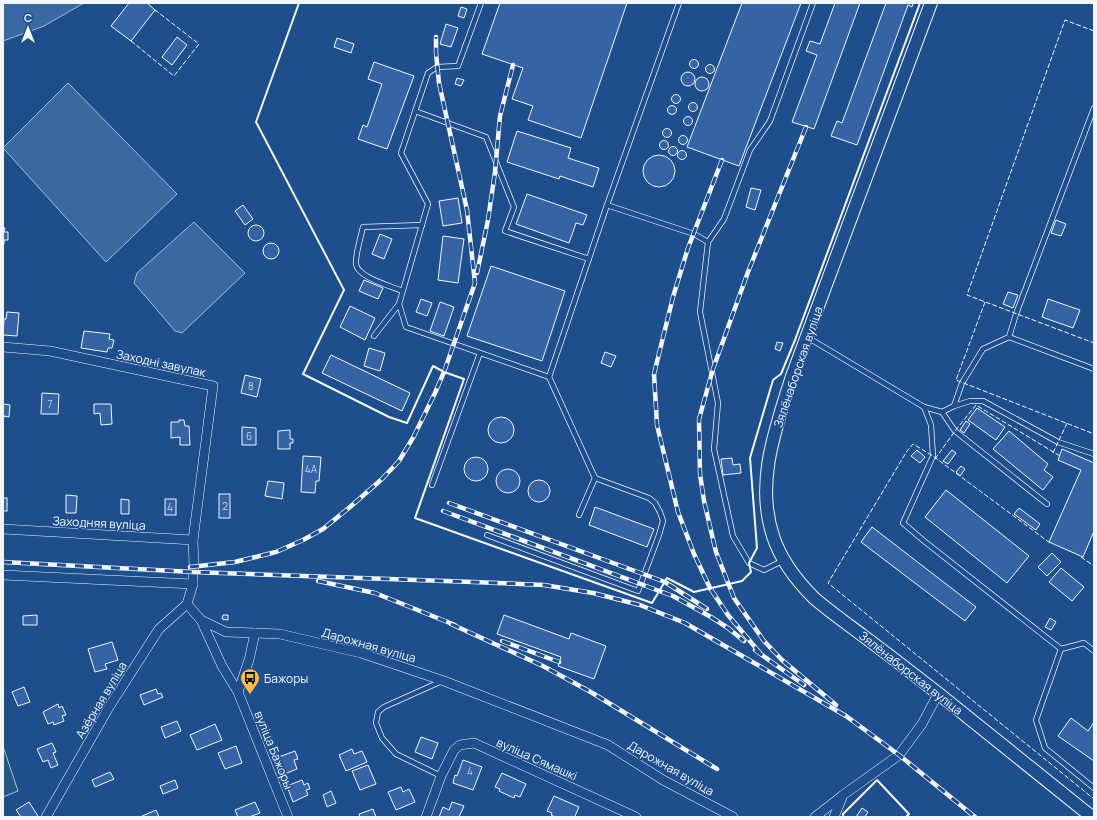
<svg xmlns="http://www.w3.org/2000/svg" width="1097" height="820" viewBox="0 0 1097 820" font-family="Manrope,sans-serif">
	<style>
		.green { fill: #245a82; stroke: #a8bbd7 }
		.water { fill: #3b69a3; stroke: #a8bbd7 }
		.building { fill: #3563a3; stroke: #f2f6ff }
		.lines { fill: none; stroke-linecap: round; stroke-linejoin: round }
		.service-casing { stroke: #f2f6ff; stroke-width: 6 }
		.minor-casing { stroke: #f2f6ff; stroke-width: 10 }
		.secondary-casing { stroke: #f2f6ff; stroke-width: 14 }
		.service { stroke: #1f4e8c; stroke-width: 4.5 }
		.minor { stroke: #1f4e8c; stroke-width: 9 }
		.secondary { stroke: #1f4e8c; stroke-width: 12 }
		.rail-casing { stroke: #f2f6ff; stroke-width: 4.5 }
		.rail { stroke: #1f4e8c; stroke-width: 3; stroke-dasharray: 9; stroke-linecap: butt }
		.fence { stroke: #f2f6ff; stroke-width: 1; stroke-dasharray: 5 2; stroke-linecap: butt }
		.wall { stroke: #f2f6ff; stroke-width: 2 }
		.labels { text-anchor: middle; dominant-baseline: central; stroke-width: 3; stroke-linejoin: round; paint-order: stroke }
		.number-label { font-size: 10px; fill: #c3d1e8 }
		.street-label { font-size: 12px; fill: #f2f6ff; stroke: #1f4e8c }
		.poi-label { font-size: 12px; fill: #f2f6ff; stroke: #1f4e8c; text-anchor: start }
	</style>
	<rect width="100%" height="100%" fill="#1f4e8c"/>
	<polygon class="green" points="3,746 18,791 3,797"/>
	<g class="water">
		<polygon points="3,3 84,3 44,26 3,41"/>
		<polygon points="68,83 177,194 106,262 3,148"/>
		<polygon points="194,222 245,273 182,333 175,331 134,283 137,273"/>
	</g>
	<g class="building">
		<polygon points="129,3 147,3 155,10 131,41 111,26"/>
		<polygon points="500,3 627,3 581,138 528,120 533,106 512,99 523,68 482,54"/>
		<polygon points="742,3 801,3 739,166 687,147"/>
		<polygon points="835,3 860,3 814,129 792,122 817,55 806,51 810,41 820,44"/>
		<polygon points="886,3 913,3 912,7 908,5 857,145 831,136 837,121 842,123"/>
		<polygon points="461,7 467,9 464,18 458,16"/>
		<polygon points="446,24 458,28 451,47 440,44"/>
		<polygon points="177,37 187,45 172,65 162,57"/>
		<polygon points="337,38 354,44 351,53 334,47"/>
		<circle cx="694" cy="64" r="4.5"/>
		<polygon points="374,62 414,76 387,149 358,139 363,125 367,127 382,84 368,79"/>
		<circle cx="710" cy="69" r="4.5"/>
		<circle cx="688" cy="79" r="7"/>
		<circle cx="702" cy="84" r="7"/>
		<polygon points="457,78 464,80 461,86 455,84"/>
		<circle cx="676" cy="99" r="4.5"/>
		<circle cx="693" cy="107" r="4.5"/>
		<circle cx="672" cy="110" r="4.5"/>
		<circle cx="688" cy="121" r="4.5"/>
		<circle cx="667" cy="133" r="4.5"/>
		<polygon points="517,131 571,148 568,158 599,168 593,187 560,176 559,179 507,162"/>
		<circle cx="683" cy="140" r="4.5"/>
		<circle cx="664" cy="145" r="4.5"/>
		<circle cx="673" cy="151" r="4.5"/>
		<circle cx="682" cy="155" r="4.5"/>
		<circle cx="659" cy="171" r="16"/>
		<polygon points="751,188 761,190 755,210 746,207"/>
		<polygon points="527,194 587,215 583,225 576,223 569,243 516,224"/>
		<polygon points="458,198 462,223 443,226 439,201"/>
		<polygon points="243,205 253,219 245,225 235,211"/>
		<polygon points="1056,220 1066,224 1061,236 1051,233"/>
		<circle cx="256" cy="233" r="8"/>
		<polygon points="3,228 5,228 4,232 8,232 8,240 4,240 4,244 3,244"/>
		<polygon points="380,234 392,239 384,259 372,254"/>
		<polygon points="443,236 464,239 458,283 438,280"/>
		<circle cx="271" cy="251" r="8"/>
		<polygon points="491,266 565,291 542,361 467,336"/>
		<polygon points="364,280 383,288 378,299 359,291"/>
		<polygon points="1008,292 1018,295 1013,308 1003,304"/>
		<polygon points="421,299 432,303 427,316 416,312"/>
		<polygon points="1048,299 1080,310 1073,328 1042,317"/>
		<polygon points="440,302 454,307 444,336 430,331"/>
		<polygon points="350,306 375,318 365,340 340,327"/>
		<polygon points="7,312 19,313 17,336 3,335 4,319 6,319"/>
		<polygon points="84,331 110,334 109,339 114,340 112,348 108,348 107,352 81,348"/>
		<polygon points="777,342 783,343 780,351 775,349"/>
		<polygon points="369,348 385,353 380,371 364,366"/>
		<polygon points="605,352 616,356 611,367 601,363"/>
		<polygon points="331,355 410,393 402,411 322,373"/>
		<polygon points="245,375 261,379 257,397 241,393"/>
		<polygon points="42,393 59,394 58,414 41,414"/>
		<polygon points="3,404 10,405 9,417 4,416 3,422"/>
		<polygon points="94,404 111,404 112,424 101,425 100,413 94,414"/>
		<polygon points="977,408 1005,427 996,440 968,420"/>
		<circle cx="501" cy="430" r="13"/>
		<polygon points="179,420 184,420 185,426 189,426 190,445 180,445 180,437 171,438 171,422 179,422"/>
		<polygon points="966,421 970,424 964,433 960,430"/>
		<polygon points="242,427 256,428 256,445 242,445"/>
		<polygon points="290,430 290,439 293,439 293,443 290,443 290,449 278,449 278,431"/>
		<polygon points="1009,431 1048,464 1044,470 1053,477 1043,490 993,449"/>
		<polygon points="1062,449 1094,463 1094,531 1083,557 1049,542 1081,470 1058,460"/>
		<polygon points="917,450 925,457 920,463 911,456"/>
		<polygon points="952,450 956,453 948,464 943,461"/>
		<polygon points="303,456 321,457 319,481 316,481 315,493 301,492"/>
		<circle cx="476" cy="469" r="12"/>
		<polygon points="732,458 733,465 740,464 741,473 723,475 721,459"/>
		<polygon points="961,466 965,469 960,476 956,472"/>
		<circle cx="508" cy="481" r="12"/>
		<circle cx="539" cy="491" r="11"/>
		<polygon points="268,481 284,483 282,499 265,496"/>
		<polygon points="946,490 1029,556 1007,583 925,517"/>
		<rect x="219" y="494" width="11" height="24"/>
		<polygon points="66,495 77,496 76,513 66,513"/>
		<rect x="3" y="498" width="4" height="13"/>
		<polygon points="121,499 129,500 129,514 121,514"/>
		<rect x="165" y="499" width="11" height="16"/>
		<polygon points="595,507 654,529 647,547 589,525"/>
		<polygon points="1019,508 1040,524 1036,530 1014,514"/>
		<polygon points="872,527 976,607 965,621 861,542"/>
		<polygon points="1052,553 1061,562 1047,576 1038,567"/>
		<polygon points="1061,568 1084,587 1072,601 1049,582"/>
		<polygon points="37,615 37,625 23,625 23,616"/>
		<polygon points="223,615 228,615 228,620 222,619"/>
		<polygon points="504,615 569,639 571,633 606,646 594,679 558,666 561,657 497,634"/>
		<polygon points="1050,618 1056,622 1051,630 1045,627"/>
		<polygon points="112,642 118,660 105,664 107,669 95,672 88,649"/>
		<polygon points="24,687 30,702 18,706 12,692"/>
		<polygon points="156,689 158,694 161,693 163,697 144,705 140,695"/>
		<polygon points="58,704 59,708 62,706 66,715 62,716 64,721 54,725 53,722 48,724 43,712"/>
		<polygon points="1071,718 1088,731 1094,722 1094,761 1058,736"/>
		<polygon points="177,721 181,731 165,738 161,727"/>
		<polygon points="215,724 222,740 197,750 190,735"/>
		<polygon points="421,737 438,743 432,759 415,752"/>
		<polygon points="52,743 56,752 53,753 58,765 51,768 48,760 43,762 37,749"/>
		<polygon points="236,746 242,763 225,769 218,753"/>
		<polygon points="352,749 354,754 362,751 367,762 346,771 339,755"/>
		<polygon points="295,751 298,759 294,760 297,769 282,775 276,758"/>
		<polygon points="463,760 482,767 473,790 453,783 455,775 457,776"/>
		<polygon points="368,765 376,784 360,790 352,771"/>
		<polygon points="110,772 114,779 95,787 92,780"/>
		<polygon points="502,773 526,784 520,797 515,795 514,798 499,791 500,789 495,787"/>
		<polygon points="175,780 178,788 163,794 160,786"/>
		<polygon points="302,780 304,785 308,783 310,789 306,790 308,795 293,802 287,786"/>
		<polygon points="401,787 403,792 409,789 415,802 396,810 388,792"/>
		<polygon points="331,791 336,803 327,807 323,795"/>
		<polygon points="554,796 579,807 575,816 578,817 555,817 551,815 552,813 547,811"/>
		<polygon points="29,802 38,816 36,817 21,817 16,810"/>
		<polygon points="255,802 260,813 249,817 238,817 235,810"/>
		<polygon points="452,802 464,806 459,817 439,817 443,807 449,810"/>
		<polygon points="862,808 868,812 865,817 856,817"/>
		<polygon points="373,809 376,817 360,817 359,814"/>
		<polygon points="156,810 159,817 140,817"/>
	</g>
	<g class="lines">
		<g class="service-casing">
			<g id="service">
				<polyline points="415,111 486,137 514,207 505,231 589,259"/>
				<polyline points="607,205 679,3"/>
				<path d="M402 291C391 286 357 277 356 264 355 256 361 236 363 227L422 225"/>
				<polyline points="399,304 406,327 549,377 607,205 694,234 708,242"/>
				<polyline points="374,336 399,304 428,204 401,153 428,73 437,67 458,66 481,3"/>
				<polyline points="807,337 924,407 942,412 955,431 1047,504"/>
				<polyline points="1009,337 1016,314 1094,108"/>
				<polyline points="549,377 595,478 579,515"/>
				<polyline points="954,406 970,401 983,401 1058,442 1094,454"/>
				<polyline points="924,407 931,425 933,456 903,523 924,541 1061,649"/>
				<polyline points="942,412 954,406 962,383 983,349 1009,337 1094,369"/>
				<polyline points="432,485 480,353"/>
				<polyline points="487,535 638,591 659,535 663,521 660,512 655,503 649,498 595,478"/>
				<polyline points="784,560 764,570 749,563 733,536 714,449 718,403 700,312 708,242 724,219 750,150 770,121 813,3"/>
				<polyline points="1061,649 1036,720 1045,748 1094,788"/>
				<polyline points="1061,649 1084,643 1094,651"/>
				<polyline points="441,776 396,754 382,738 376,723 378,712 384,707 442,681"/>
			</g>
		</g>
		<g class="minor-casing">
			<g id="minor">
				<polyline points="3,347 50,351 213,386 193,540 194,567 193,572 193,584"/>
				<polyline points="3,529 193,540"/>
				<polyline points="3,575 193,584 187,604 201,620 226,632 280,634 361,653 444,681 608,745 663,780 733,817"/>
				<polyline points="201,620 222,666 238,692 288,817"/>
				<polyline points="238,692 249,660 255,633"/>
				<polyline points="46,817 109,707 159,629 187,604"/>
				<polyline points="426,817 441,776 454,750 460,745 474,743 636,817"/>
				<polyline points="815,817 842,796"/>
				<polyline points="834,817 843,795 899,755 922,724 938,694"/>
			</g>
		</g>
		<g class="secondary-casing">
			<path id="secondary" d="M931 3 792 376C776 427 755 482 773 536 780 558 797 581 814 598 829 611 846 623 862 635 888 654 913 674 939 694 990 735 1041 776 1092 817"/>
		</g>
		<use href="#service" class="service"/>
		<use href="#minor" class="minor"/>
		<use href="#secondary" class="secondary"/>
		<g class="rail-casing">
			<g id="rail">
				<polyline points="806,127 748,272 713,369 699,419 700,474 704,501 716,552 734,598 764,641 782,660 836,705"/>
				<polyline points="722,160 688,248 673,297 654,374 657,425 678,512 694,554 710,588 728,615 760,653"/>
				<polyline points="477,273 488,220 495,172 500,116 513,65"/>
				<polyline points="449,503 665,582 707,609"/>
				<polyline points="443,511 673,596 711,617 728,628 744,641"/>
				<polyline points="3,562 193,572 473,582 544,585 593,593 640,605 685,623 846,716 899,755 975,817"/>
				<polyline points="190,567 235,562 276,552 303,540 323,529 350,507 382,479 399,461 414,436 435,393 444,372 475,283 467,210 439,83 436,53 436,37"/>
				<polyline points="318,581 375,593 455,625"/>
				<polyline points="451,624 543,666 589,691 717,769"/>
				<polyline points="502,641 559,662"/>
				<polyline points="755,650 804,685"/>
			</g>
		</g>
		<use href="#rail" class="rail"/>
		<g class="fence">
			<polyline points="1094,31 1065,20 967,295 1094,343"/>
			<polyline points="131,41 174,76 199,44 155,10"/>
			<polyline points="985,302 956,380 1094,434"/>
			<polyline points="1053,453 1067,423"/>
			<polyline points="935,459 955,431 976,405 1060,456"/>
			<polyline points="1050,543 933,456 913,444 907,451 828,583 1094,799"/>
			<polyline points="1081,557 1094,566"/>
		</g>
		<g class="wall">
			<polyline points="299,3 256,122 344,290 303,374 389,417 407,423 433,366 444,372 464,379 415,518 652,603 667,578 694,592 742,581 751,572 749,563 757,548 750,458 773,380 781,374 795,340 920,3"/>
			<polyline points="843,817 843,814 877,780 909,814 906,817"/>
		</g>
	</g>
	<defs>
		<g id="bus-pin" transform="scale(1)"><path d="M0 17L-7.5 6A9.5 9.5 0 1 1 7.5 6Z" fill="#ffb74d" stroke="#1f4e8c"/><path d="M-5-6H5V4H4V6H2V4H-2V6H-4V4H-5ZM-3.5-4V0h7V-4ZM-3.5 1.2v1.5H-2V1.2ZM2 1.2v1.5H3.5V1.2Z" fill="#111"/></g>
	</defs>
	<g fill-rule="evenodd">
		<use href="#bus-pin" x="250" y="678"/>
	</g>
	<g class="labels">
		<g class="number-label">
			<text x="251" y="386">8</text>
			<text x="50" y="404">7</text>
			<text x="249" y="436">6</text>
			<text x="311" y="469">4А</text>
			<text x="225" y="506">2</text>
			<text x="170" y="507">4</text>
			<text x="470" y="771">4</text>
		</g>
		<g class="street-label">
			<text transform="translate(161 363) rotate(12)">Заходні завулак</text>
			<text transform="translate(798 367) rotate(-71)">Зялёнаборская вуліца</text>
			<text transform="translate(99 523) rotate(3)">Заходняя вуліца</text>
			<text transform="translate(369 645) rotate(16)">Дарожная вуліца</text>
			<text transform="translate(911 673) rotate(38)">Зялёнаборская вуліца</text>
			<text transform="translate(101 700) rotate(-59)">Азёрная вуліца</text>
			<text transform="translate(274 750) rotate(68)">вуліца Бажоры</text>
			<text transform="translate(537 759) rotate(24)">вуліца Сямашкі</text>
			<text transform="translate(671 768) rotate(30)">Дарожная вуліца</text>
		</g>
		<g class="poi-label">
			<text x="264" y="678">Бажоры</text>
		</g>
	</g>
	<rect width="1097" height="820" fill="none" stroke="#f2f6ff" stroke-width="8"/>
	<g transform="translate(28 28)" stroke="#1f4e8c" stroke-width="3" paint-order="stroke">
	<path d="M0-3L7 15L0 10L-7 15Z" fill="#f2f6ff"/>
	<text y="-6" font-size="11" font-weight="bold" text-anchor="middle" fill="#f2f6ff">С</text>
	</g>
</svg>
